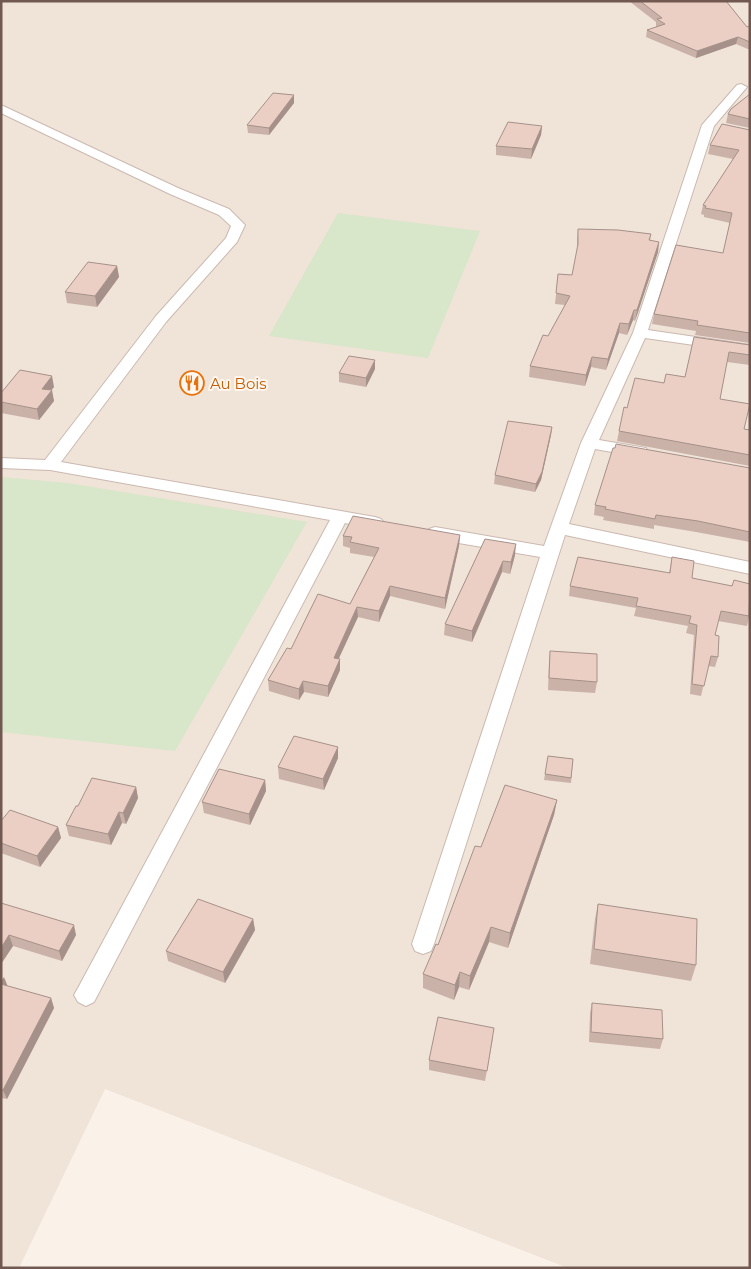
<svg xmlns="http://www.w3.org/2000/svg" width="751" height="1269" viewBox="0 0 751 1269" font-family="Montserrat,sans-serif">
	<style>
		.residential { fill: #f0e3d8 }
		.green { fill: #d8e6c9 }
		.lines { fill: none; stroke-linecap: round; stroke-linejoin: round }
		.minor-casing { stroke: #cbb9b0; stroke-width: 2 }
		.minor { fill: #fff; fill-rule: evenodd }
		.wall { fill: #cbb2a9 }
		.shaded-wall { fill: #a59189 }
		.building { fill: #eccfc4; stroke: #a59189 }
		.labels { text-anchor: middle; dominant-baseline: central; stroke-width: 4; stroke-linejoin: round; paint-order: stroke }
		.food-label { font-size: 15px; fill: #c56008; stroke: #fdf6ef; text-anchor: start }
	</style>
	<rect width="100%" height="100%" fill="#faf1e9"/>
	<polygon class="residential" points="1,1 750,1 750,1268 568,1268 105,1089 19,1268 1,1268"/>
	<g class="green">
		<polygon points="338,213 480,231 428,358 269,336"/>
		<polygon points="1,477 68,483 307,522 175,751 1,732"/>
	</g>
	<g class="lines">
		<g class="minor-casing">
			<g id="minor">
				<polygon points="741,84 747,87 714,126 648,330 750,345 750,353 645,338 599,440 640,447 646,448 648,452 646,456 640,457 595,449 569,524 750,562 750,574 565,535 434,944 431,951 423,954 415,951 412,944 540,557 435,539 429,537 426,533 429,529 435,527 544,546 581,443 633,333 702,125 737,85"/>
				<polygon points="1,105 178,188 229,209 245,225 237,242 166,322 61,462 375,517 381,519 384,523 381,527 375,529 345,523 94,1002 86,1006 78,1002 74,995 78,988 330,520 50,470 1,468 1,458 45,460 156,316 226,238 231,226 219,215 170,194 1,113"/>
			</g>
		</g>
		<use href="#minor" class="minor"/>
	</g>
	<g class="wall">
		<polygon points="629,1 726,1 747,27 750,26 750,50 736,44 696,58 646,37 647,30 656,27 656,22"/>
		<polygon points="750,94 750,128 726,123 728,114"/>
		<polygon points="294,95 294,103 269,135 248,133 247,125"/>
		<polygon points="542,126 541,135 531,159 496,155 496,146"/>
		<polygon points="750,130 750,343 695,335 696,331 652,324 654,314 723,253 730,223 704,217 704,215 701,214 703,205 733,159 708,154 710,145"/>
		<polygon points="578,229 651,234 650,241 659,242 658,252 635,321 633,320 627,335 619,333 606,370 591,367 585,386 529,377 530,366 548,336 565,305 555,304 558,274 572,275 577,251 577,239"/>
		<polygon points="117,266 119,277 97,307 67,303 65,292"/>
		<polygon points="694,337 750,345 750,365 727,362 720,399 744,429 750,430 750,466 617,441 619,431 627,408 664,383 685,377"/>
		<polygon points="375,369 366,387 339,382 339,373"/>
		<polygon points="54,387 51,390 54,401 39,420 1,413 1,393"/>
		<polygon points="552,427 551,435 541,480 535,492 494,484 495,475"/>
		<polygon points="750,468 750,542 696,532 654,525 654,529 603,520 604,517 594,515 595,505"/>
		<polygon points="460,535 459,546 445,609 390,596 379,622 358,617 338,659 340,659 340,670 328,697 304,692 299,700 269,691 268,680 291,649 350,604 374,557 350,553 350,548 343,546 343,536"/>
		<polygon points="485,539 515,555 510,574 502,572 472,642 444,635 445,624"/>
		<polygon points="672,557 692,578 750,614 747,626 718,621 715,635 718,657 715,667 708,666 701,696 690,694 694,635 686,633 688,626 634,616 636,608 569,596 570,586 669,573"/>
		<polygon points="550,651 597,682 595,693 548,690 549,662"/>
		<polygon points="338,747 338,758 324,790 279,779 278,767"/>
		<polygon points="548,756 573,759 571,783 544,780"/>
		<polygon points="265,780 266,791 250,825 204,813 202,802"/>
		<polygon points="136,787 138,798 126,824 122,823 111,845 69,836 66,825 78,806"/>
		<polygon points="557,800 554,815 508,948 489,942 469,990 459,987 454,1000 423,988 423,974 438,945 481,847"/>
		<polygon points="1,821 58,827 61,838 40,867 1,853"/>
		<polygon points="1,903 76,935 62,961 13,946 1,964"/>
		<polygon points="598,904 696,965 691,981 590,964 595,919"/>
		<polygon points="253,919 255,930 225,983 168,961 166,951"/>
		<polygon points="1,976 7,986 51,998 54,1008 7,1099 1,1098"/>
		<polygon points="592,1003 663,1039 660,1049 589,1042 590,1013"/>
		<polygon points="493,1038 485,1081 429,1070 429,1060"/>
	</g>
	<g class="shaded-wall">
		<polygon points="738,37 736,44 696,58 697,51"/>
		<polygon points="294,95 294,103 269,135 269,128"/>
		<polygon points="542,126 541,135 531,159 532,149"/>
		<polygon points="659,242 658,252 635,321 637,310"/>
		<polygon points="117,266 119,277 97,307 95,296"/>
		<polygon points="634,310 633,320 627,335 629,324"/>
		<polygon points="620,323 619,333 606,370 608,359"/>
		<polygon points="592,357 591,367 585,386 586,375"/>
		<polygon points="375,360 375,369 366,387 366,378"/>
		<polygon points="52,376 54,387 44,399 42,389"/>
		<polygon points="52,390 54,401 39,420 37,409"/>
		<polygon points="552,427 551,435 541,480 535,492 536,484"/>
		<polygon points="460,535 459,546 445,609 445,598"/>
		<polygon points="516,544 515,555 510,574 511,562"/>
		<polygon points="503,561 502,572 472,642 472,631"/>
		<polygon points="390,586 390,596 379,622 379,611"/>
		<polygon points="357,607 358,617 334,669 334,658"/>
		<polygon points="340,659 340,670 328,697 328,686"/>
		<polygon points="303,681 304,692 299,700 299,689"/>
		<polygon points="338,747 338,758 324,790 323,779"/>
		<polygon points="265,780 266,791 250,825 249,814"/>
		<polygon points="136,787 138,798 126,824 123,813"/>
		<polygon points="557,800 554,815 508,948 510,933"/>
		<polygon points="119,812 122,823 111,845 108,834"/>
		<polygon points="58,827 61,838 40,867 37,856"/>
		<polygon points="253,919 255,930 225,983 223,972"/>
		<polygon points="74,925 76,935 62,961 59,951"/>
		<polygon points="491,927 489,942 469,990 470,976"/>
		<polygon points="9,935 13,946 1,964 1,948"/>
		<polygon points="460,972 459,987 454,1000 455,985"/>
		<polygon points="4,977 8,987 1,987 1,982"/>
		<polygon points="51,998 54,1008 7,1099 3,1090"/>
	</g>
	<g class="building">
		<polygon points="640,1 726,1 747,27 750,26 750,42 738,37 697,51 647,30 665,24 657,19 662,18"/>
		<polygon points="273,93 294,95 269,128 247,125"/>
		<polygon points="750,94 750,119 728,114 731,109"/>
		<polygon points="508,122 542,126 532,149 496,146"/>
		<polygon points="722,124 750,130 750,333 697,325 698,321 654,314 676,245 723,253 732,213 705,208 706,206 703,205 739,150 710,145"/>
		<polygon points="578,229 618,230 651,234 649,240 659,242 637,310 634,310 629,324 620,323 608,359 592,357 586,375 530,366 543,335 548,336 570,296 556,293 558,274 572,275 578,244"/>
		<polygon points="88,262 117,266 95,296 65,292"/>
		<polygon points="694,337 750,345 750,355 729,352 720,399 750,404 744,429 750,430 750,455 619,431 624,407 627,408 635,378 664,383 666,374 685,377"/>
		<polygon points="349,356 375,360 366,378 339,373"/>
		<polygon points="20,370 52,376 42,389 52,390 37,409 1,402 1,393"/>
		<polygon points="508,421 552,427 542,472 536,484 495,475"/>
		<polygon points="616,444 750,468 750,532 698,521 656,515 655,519 605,509 606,507 595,505 613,448 615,448"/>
		<polygon points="353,516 460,535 445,598 390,586 379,611 357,607 334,658 340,659 328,686 303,681 299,689 268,680 287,648 291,649 318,594 350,604 379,548 350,542 352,537 343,536"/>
		<polygon points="485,539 516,544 511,562 503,561 472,631 445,624"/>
		<polygon points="578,557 670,573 672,557 694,561 692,578 732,586 734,580 750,584 749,616 721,611 715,635 719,636 718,657 711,656 704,686 692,684 697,625 689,623 691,616 636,606 638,598 570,586"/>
		<polygon points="550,651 597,654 597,682 549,678"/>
		<polygon points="294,736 338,747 323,779 278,767"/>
		<polygon points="548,756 573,759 571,778 545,774"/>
		<polygon points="219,769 265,780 249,814 202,802"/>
		<polygon points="92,778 136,787 123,813 119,812 108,834 66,825 76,806 78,806"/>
		<polygon points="505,785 557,800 510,933 491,927 470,976 460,972 455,985 423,974 436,944 438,945 475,846 481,847"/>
		<polygon points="10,810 58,827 37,856 1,843 1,821"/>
		<polygon points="198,899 253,919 223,972 166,951"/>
		<polygon points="1,903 74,925 59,951 9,935 1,948"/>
		<polygon points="598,904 697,919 696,965 594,949"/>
		<polygon points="1,984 51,998 3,1090 1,1089"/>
		<polygon points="592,1003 662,1010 663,1039 591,1032"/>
		<polygon points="438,1017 494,1028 487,1071 429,1060"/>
	</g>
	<defs>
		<g id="restaurant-ring" transform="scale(1.25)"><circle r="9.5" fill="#fdf6ef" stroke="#e8710a" stroke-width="1.5"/><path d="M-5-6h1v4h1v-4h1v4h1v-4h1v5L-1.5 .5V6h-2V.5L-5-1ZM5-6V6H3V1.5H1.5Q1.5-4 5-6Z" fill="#e8710a"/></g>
	</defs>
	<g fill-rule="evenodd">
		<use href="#restaurant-ring" x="192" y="383"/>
	</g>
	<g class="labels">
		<g class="food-label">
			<text x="210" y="383">Au Bois</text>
		</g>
	</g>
	<rect width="751" height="1269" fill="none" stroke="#715850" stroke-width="5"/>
</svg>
